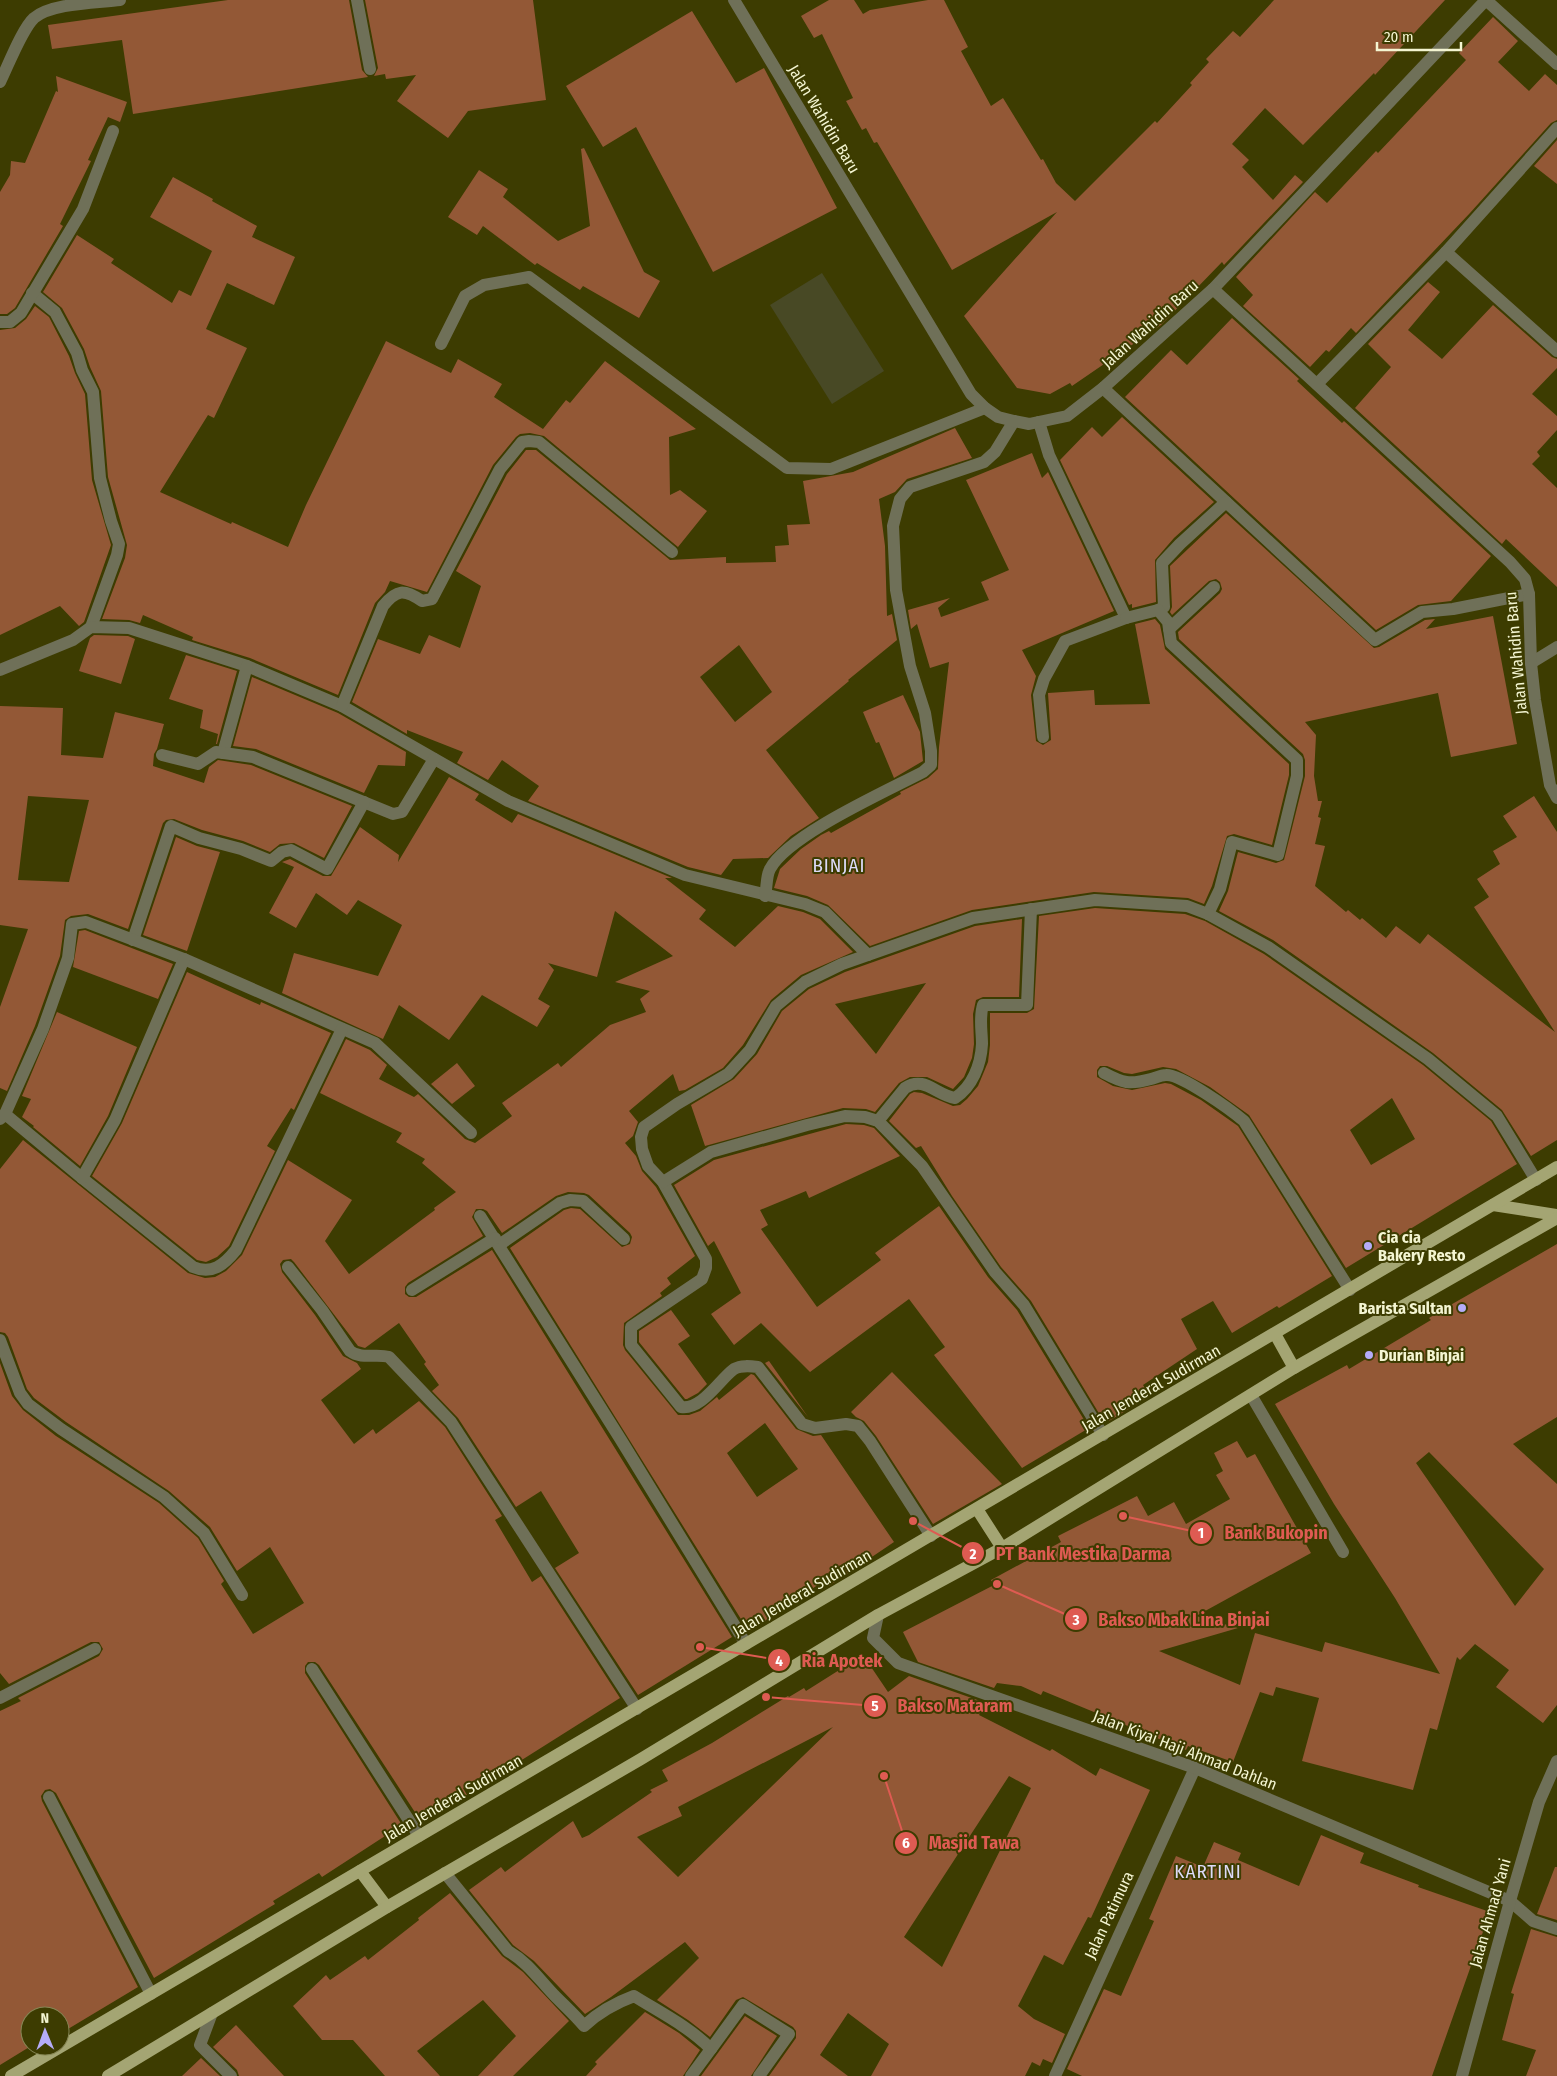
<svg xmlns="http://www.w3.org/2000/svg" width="1557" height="2076" viewBox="0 0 1557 2076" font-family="'Fira Sans Condensed',sans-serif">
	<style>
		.green { fill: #484925 }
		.building { fill: #935836; fill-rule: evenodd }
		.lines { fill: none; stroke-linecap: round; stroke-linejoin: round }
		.service { stroke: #6f7058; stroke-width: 12 }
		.minor { stroke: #6f7058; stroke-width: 12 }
		.tertiary { stroke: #6f7058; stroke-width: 12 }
		.primary { stroke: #a4a573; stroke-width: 12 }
		.poi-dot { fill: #b5acf8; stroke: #3d3c01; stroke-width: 2 }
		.labels { text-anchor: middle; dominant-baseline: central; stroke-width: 4; stroke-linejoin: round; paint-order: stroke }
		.street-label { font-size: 16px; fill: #f4f5d2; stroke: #3d3c01 }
		.poi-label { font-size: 16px; font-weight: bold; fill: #f4f5d2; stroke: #3d3c01; text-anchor: start }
		.quarter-label { font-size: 19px; letter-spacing: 1px; fill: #dddaf8; stroke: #3d3c01 }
		.leader { fill: none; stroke: #de5b52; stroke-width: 2 }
		.callout-dot { fill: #de5b52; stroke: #3d3c01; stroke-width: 2 }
		.mark-label { font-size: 15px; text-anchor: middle; font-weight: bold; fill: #fff }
		.callout-label { font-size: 18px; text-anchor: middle; font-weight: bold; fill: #de5b52; stroke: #3d3c01; stroke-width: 4; stroke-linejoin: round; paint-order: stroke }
	</style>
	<rect width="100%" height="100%" fill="#3d3c01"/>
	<polygon class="green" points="822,273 884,371 832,404 770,305"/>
	<g class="building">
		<polygon points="228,0 349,0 362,70 368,77 133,114 122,40 52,49 48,25"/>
		<polygon points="365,0 533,0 546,100 468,111 448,138 397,101 416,75 386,79 385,74 374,76 378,68"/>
		<polygon points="829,0 854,0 863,14 870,10 928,0 944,0 968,47 961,51 991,106 1003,98 1041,160 1043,159 1056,183 1075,201 1155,121 1157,123 1192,85 1190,83 1209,62 1206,59 1233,31 1240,37 1274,0 1445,0 1375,75 1374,73 1303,145 1265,108 1232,144 1249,160 1242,167 1273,200 1295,175 1303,182 1224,265 1222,262 1161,325 1072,386 1070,383 1050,394 1017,388 964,316 1057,212 952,270 877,142 874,143 866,128 862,130 846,101 853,98 822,34 814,38 801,16"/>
		<polygon points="692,11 736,83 764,68 837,208 713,272 636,127 603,147 566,86"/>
		<polygon points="1493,17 1518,41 1498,62 1529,91 1545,74 1557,85 1557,120 1551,123 1470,213 1356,333 1351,328 1329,352 1326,350 1310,367 1243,306 1253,295 1236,277 1315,192 1327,203 1376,151 1378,153 1466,60 1459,53"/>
		<polygon points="56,76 127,102 120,122 108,117 88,160 91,161 60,224 63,226 15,308 7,314 0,314 0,192 10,175 11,161 25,163 56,91 58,92"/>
		<polygon points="1557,140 1557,184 1534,166"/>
		<polygon points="584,148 644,272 660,281 639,318 583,286 580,290 537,263 535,265 483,226 477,235 448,217 479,170 508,189 503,197 558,241 590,226 581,149"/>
		<polygon points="173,177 213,199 212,201 257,226 252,237 295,257 274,305 227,283 206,329 247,348 214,418 208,415 160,492 231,524 232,522 288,547 306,505 386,341 451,373 458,359 502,384 494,397 543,429 566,400 570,403 605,361 696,429 669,437 670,495 680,490 707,511 678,547 544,436 530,433 520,434 516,437 493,465 427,592 390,581 385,592 375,603 338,695 250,658 192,640 193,637 143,615 140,623 129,620 102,619 125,558 127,545 108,477 101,391 90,367 84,349 62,308 43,292 77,235 114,259 111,263 172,303 179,290 191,296 212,251 150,217"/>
		<polygon points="1428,282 1440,292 1408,330 1442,359 1493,305 1552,357 1557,359 1557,368 1532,394 1557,416 1557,430 1537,452 1540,456 1532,464 1557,488 1557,587 1506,539 1502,544 1355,408 1391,367 1368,344"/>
		<polygon points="35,306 49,317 69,356 75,373 85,394 92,480 111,545 84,622 79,626 60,606 0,635 0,330 15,328 26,319"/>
		<polygon points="1232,318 1299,379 1297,381 1342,423 1344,421 1491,556 1451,601 1418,605 1376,630 1125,397 1171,350 1187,365"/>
		<polygon points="1122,417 1214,502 1174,538 1155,560 1156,602 1132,608 1132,604 1129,605 1060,460 1092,427 1102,437"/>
		<path d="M955 428 972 458 907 479 895 492 879 499 885 546 887 616 892 614 897 640 848 680 849 681 766 750 819 818 791 836 768 858 733 859 721 875 688 867 528 801 539 786 502 760 488 780 457 763 463 752 407 730V734L352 702 378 639 420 654 429 635 460 648 481 586 456 571 507 474 526 450H536L670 560 726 557V563L776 562 775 546 789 545 787 525 810 524 803 481 853 472ZM739 645 772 692 735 722 700 677Z"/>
		<polygon points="1032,453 1042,478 1048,472 1114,611 1022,650 1036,676 1031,695 1036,741 1043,745 1051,740 1048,693 1094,690 1095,705 1150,704 1135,624 1155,619 1160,625 1165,649 1289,764 1289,775 1272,845 1234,834 1227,836 1212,886 1204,904 1188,898 1094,892 972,910 870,946 828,905 807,896 774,888 780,869 801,849 821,835 829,831 831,833 901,794 900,792 928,778 938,769 939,747 949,662 930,668 917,624 911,629 908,610 950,598 938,608 941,617 989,600 981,582 1009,570 966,480"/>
		<polygon points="1226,513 1374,648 1379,647 1425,620 1435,619 1426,629 1493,616 1517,744 1451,757 1438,693 1305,722 1316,735 1314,776 1318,801 1322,801 1318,817 1321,818 1315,844 1325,846 1315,886 1346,912 1348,910 1360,920 1362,918 1386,938 1396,926 1420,944 1428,934 1555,1032 1474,907 1489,897 1477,879 1500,864 1493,851 1517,837 1503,816 1534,796 1557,832 1557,1140 1531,1156 1502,1110 1433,1053 1273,940 1219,911 1228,891 1238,852 1276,863 1284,860 1305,776 1305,760 1303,754 1179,639 1178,632 1220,593 1222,589 1220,582 1216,579 1209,581 1172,615 1170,612 1172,607 1170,566"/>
		<polygon points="94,635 128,636 135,639 121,684 79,671 90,638"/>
		<polygon points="186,655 237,671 217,744 216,744 218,734 200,728 203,710 169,699"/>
		<polygon points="252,677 338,713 406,752 405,766 378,765 364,793 256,749 233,746"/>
		<polygon points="903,695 920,732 923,761 894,778 879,742 876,743 863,712"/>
		<path d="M0 706 63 708 61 755 103 758 115 712 164 724 157 749 154 754 153 766 204 783 209 767 218 760 251 765 352 806 324 858 294 843 280 844 270 852 243 841 202 830 174 819 166 820 163 823 128 929 88 914 71 916 65 920 60 956 35 1026 7 1091 0 1088V1007L28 929 0 925ZM28 796 89 800 69 882 18 880Z"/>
		<path d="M449 777 479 794 475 800 512 823 518 814 672 878H665L706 910 699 919 735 947 778 906 803 912 820 919 853 952 801 975 771 1000 743 1045 723 1068 685 1090 679 1091 673 1074 629 1111 638 1122 633 1136 625 1143 636 1156 642 1171 656 1187 695 1256 667 1278 671 1284 660 1293 662 1296 624 1323 623 1345 625 1350 678 1415H689L700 1411 717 1397 719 1400 751 1374 754 1375 796 1429 813 1436 821 1435 894 1542 829 1586 825 1580 749 1632 510 1248 564 1210 571 1208 580 1209 622 1247 630 1244 632 1237 630 1233 589 1195 584 1193 568 1192 556 1196 502 1233 487 1211 483 1209H476L472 1217 483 1236 408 1283 405 1287V1294L409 1297H416L492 1250 732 1637 638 1695 555 1568 579 1553 541 1491 516 1507 458 1418 432 1391 439 1385 424 1364 426 1362 399 1323 365 1348 358 1346 294 1262 291 1259 283 1260 280 1264 282 1272 315 1315 343 1356 357 1363 361 1369 321 1400 354 1444 373 1429 376 1434 419 1401 445 1427 502 1516 495 1520 532 1582 541 1576 620 1698 517 1763 514 1758 463 1788 467 1795 422 1823 319 1665 315 1662H308L305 1666V1673L402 1825 322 1877 319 1873 273 1901 275 1904 154 1978 56 1793 50 1789 45 1790 41 1796 42 1801 138 1987 63 2032 60 2028V2016H30L31 2046 0 2065V1711L21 1701 18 1698 99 1656 103 1649 99 1642H91L9 1684 0 1673V1363L12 1396 23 1410 56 1436 159 1503 198 1538 224 1581 221 1584 253 1634 304 1603 270 1547 237 1571 210 1527 169 1491 66 1422 34 1398 27 1389 8 1337 5 1333 0 1332V1169L23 1140 188 1273 205 1278 215 1277 226 1271 242 1255 288 1160 352 1200 325 1241 349 1274 435 1210 434 1208 456 1192 422 1163 425 1159 396 1142 402 1133 320 1093 346 1039 370 1050 387 1065 379 1079 414 1097 418 1094 465 1139 475 1143 512 1116 502 1103 558 1063 561 1067 610 1025 646 1012 640 999 650 991 615 982 673 956 615 911 597 977 548 963 554 970 538 999 550 1006 537 1027 482 995 449 1040 399 1005 383 1039 282 993 294 953 378 976 402 925 358 900 347 915 316 893 296 928 269 913 294 867 282 862 290 859 323 876H331L360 827 399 855 398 862ZM765 1423 798 1469 757 1497 727 1453Z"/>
		<polygon points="176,837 197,846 220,852 187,951 143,935"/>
		<path d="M1095 908 1185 914 1205 921 1264 954 1423 1065 1491 1121 1517 1164 1346 1268 1249 1115 1210 1087 1176 1069 1163 1067 1132 1074 1124 1073 1107 1066H1100L1097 1070V1077L1113 1086 1132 1090 1165 1083 1171 1084 1201 1100 1238 1126 1332 1276 1279 1308 1277 1306 1232 1333 1213 1301 1181 1319 1197 1349 1143 1385 1150 1396 1109 1421 1106 1418 1103 1420 1031 1301 1001 1267 952 1196 921 1146 916 1148 889 1121 910 1094 914 1092 922 1093 953 1106 960 1105 967 1099 978 1086 988 1062 990 1045V1013H1027L1034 1009 1039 916ZM1392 1098 1415 1139 1371 1165 1350 1130Z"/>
		<path d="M1022 919 1019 997H983L976 1000 973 1014 974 1044 972 1058 964 1077 953 1089 927 1077H910L899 1083 875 1112 866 1109 843 1108 705 1146 691 1105 734 1079 757 1054 782 1011 809 989 845 972 975 926ZM926 983 876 1054 835 1004Z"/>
		<polygon points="85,930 173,964 158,999 73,967 79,931"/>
		<polygon points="187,972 260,1005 261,1002 331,1033 294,1110 291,1108 267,1146 275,1151 229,1246 217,1257 206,1262 197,1260 92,1176 122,1123"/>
		<polygon points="57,1012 137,1047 108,1116 80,1166 33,1127 34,1126 22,1117 31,1099 22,1096"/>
		<polygon points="457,1063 475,1086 452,1104 431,1084"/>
		<polygon points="846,1124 864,1125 874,1128 900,1156 809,1198 806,1191 760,1210 768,1225 761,1229 817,1307 881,1260 875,1253 939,1206 988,1277 1017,1310 1089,1428 1022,1468 934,1355 945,1347 909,1299 810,1372 761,1323 734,1345 711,1314 741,1293 714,1241 708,1246 674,1185 714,1160"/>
		<path d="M1557 1244V1417L1513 1444 1557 1484V1705L1543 1723 1496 1687 1509 1670 1475 1644 1460 1660 1457 1657 1437 1730 1430 1728 1413 1790 1302 1761 1319 1698 1276 1687 1273 1696 1260 1692 1233 1762 1188 1746 1186 1750 1043 1691 1041 1695 1021 1686 997 1683 994 1688 918 1662 903 1632 994 1585 991 1580 1061 1542 1058 1536 1137 1496 1148 1516 1174 1502 1186 1524 1230 1499 1216 1475 1223 1471 1214 1453 1237 1441 1247 1458 1255 1454 1311 1553 1196 1616 1238 1628 1159 1651 1240 1685 1255 1633 1322 1652 1325 1642 1440 1674 1395 1598 1334 1504 1275 1404 1347 1365 1349 1369 1431 1320 1429 1318 1447 1307ZM1429 1452 1544 1569 1515 1606 1416 1463Z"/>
		<polygon points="671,1310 690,1336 678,1344 707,1384 698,1393 687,1399 685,1399 639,1342 639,1331"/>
		<polygon points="769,1361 808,1417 765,1363"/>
		<polygon points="892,1372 1002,1484 933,1524 876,1436 864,1421 856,1417 851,1412"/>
		<path d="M863 1655 888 1692 909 1676 986 1703 979 1715 1050 1751 1052 1749 1096 1776 1100 1768 1150 1790 1091 1918 1088 1917 1063 1965 1044 1955 1018 2006 1034 2019 1065 2034 1052 2063 1043 2059 1040 2066 1032 2062 1025 2076H871L889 2044 848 2013 820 2055 848 2076H769L796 2038V2031L793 2027 743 1997 736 2000 710 2037 688 2020 657 2000 699 1958 685 1942 611 1997 585 2014 534 1961 513 1945 469 1890 501 1867 505 1872 573 1821 582 1838 589 1835 652 1792 650 1790 668 1781 662 1770 712 1743 788 1696 789 1697 804 1688 806 1691ZM833 1727 678 1877 637 1837 682 1816 678 1807ZM1009 1776 1031 1788 942 1967 904 1937Z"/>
		<polygon points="1321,1835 1364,1853 1360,1863 1419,1885 1418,1887 1490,1912 1432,2076 1082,2076 1067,2069 1104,1989 1121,1996 1154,1921 1149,1919 1176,1856 1203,1867 1214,1842 1241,1853 1238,1860 1299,1886"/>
		<polygon points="1555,1867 1557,1867 1557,1920 1537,1914"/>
		<polygon points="450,1893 502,1956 523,1972 569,2021 513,2076 478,2076 516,2036 483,2000 417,2051 440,2076 385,2076 353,2040 322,2040 293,2006 326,1975 330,1980 365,1956 368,1960 419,1920 418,1918"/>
		<polygon points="1531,1929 1557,1937 1557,2076 1526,2076 1536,2050 1502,2040 1514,1994 1511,1993"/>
		<polygon points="645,2012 679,2033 700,2050 683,2076 586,2076 597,2064 595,2062"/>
		<polygon points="745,2016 777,2036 751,2076 701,2076"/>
		<polygon points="236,2025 284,2076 239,2076 237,2070 213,2047"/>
		<polygon points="201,2058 220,2076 182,2076"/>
	</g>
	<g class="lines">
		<g class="service">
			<polyline points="357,0 370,69"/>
			<polyline points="1557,128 1446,252 1557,351"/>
			<polyline points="1317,384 1446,252"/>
		</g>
		<g class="minor">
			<polyline points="1486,0 1557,64"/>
			<path d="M0 82C8 66 22 29 34 18 52 3 97 3 120 0"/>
			<polyline points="1213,289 1485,1"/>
			<polyline points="32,293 55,312 77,353 82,370 93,392 100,478 111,521 119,544 117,555 91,627"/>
			<polyline points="0,322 10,322 21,313 83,209 113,131"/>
			<polyline points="441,344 465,296 484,285 529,277 787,468 831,469 985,408"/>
			<polyline points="1103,388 1375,640 1422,612 1453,609 1529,594"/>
			<polyline points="1039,422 1049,455 1126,618 1065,641 1044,679 1039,695 1043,737"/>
			<polyline points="1158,610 1164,607 1162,563 1180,544 1226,502"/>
			<polyline points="1126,618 1158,610 1168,622 1171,643 1297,760 1297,776 1278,855 1232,842 1220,889 1208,914"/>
			<polyline points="1169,629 1214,587"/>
			<polyline points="1531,663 1557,647"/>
			<polyline points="0,670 73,640 91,627 129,628 247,666 342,706 508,801 685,875 805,904 825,912 868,955"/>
			<path d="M342 706 383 606C397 589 404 589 422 601L432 599 500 469 522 442 529 441 539 442 672 552"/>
			<polyline points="223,753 247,666"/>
			<polyline points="162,755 198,764 216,752 253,757 393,814 402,812 434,759"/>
			<path d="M765 896C767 888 766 876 770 869 788 835 887 791 923 772L931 765V751L925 713 910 666 896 590 893 526 900 499 910 487 984 462 995 452 1014 421"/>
			<polyline points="133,940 171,826 199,838 241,849 271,861 282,852 291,850 327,869 364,802"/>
			<path d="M1104 1073C1123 1083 1129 1085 1151 1079 1155 1078 1161 1075 1166 1075 1181 1074 1231 1110 1244 1121L1350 1290"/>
			<polyline points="5,1114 43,1029 68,958 72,924 86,922 184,959 375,1043 471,1133"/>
			<path d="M0 1119 5 1114 82 1178 193 1267C212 1275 224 1265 236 1250L342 1029"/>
			<path d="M878 1121 905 1088C924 1075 936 1095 955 1098 972 1087 981 1065 982 1044 982 1031 979 1018 983 1005H1027L1031 909"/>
			<polyline points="82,1178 115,1120 184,959"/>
			<path d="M663 1182 706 1259V1268L702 1279 631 1327V1345L681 1407C702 1410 719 1380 734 1369 741 1365 750 1366 758 1367L802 1424 815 1428 846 1424 858 1426 870 1441 931 1536"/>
			<polyline points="480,1216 621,1440 746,1644"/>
			<polyline points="499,1245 560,1203 570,1200 583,1201 624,1239"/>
			<path d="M288 1267 322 1310 350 1351C362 1360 376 1353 389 1357L451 1422 637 1709"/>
			<polyline points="412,1290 495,1238"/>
			<polyline points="0,1340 20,1393 28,1404 61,1429 164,1497 204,1533 242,1595"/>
			<polyline points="1251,1395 1343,1552"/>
			<polyline points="1103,1435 1024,1305 995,1272 922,1166 878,1121 865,1117 845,1116 807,1125 711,1152 663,1182 648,1166 642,1149 641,1137 644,1127 677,1104 728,1074 750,1050 776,1006 805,982 842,964 973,918 1095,900 1187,906 1208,914 1268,947 1428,1059 1497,1116 1536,1180"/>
			<polyline points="312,1669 419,1836"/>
			<polyline points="0,1698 95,1649"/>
			<polyline points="49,1797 151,1994"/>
			<path d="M445 1873 508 1951C529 1963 540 1981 556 1997 566 2007 575 2015 584 2026 599 2012 615 2003 634 1996 661 2013 688 2026 711 2049L691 2076"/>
			<polyline points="1510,1901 1533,1921 1557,1929"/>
			<polyline points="212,2013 200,2045 231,2076"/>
			<polyline points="711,2049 743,2005 789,2034 759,2076"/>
			<polyline points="1055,2076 1195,1768"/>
		</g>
		<g class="tertiary">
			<polyline points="734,0 971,394 985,408 998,417 1014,421 1029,424 1067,416 1103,388 1213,289 1510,562 1525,579 1529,594 1531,663 1535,700 1550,785 1557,798"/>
			<polyline points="878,1615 873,1638 898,1663 1195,1768 1510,1901"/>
			<polyline points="1462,2076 1510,1901 1539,1802 1557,1761"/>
		</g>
		<g class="primary">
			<polyline points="1493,1205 1557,1215"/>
			<polyline points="1275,1334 1294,1368"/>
			<polyline points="977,1509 1002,1548"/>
			<polyline points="360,1871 387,1907"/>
			<polyline points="11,2076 1557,1167"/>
			<polyline points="108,2076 387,1907 641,1759 878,1615 1002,1548 1294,1368 1557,1218"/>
		</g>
	</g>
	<g class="poi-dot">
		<circle cx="1368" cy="1246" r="5"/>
		<circle cx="1462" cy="1308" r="5"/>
		<circle cx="1369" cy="1355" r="5"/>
	</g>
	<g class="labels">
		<g class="street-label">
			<text transform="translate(824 119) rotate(59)">Jalan Wahidin Baru</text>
			<text transform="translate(1150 324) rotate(-42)">Jalan Wahidin Baru</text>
			<text transform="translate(1516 653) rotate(-95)">Jalan Wahidin Baru</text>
			<text transform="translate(1151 1388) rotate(-30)">Jalan Jenderal Sudirman</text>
			<text transform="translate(802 1593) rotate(-30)">Jalan Jenderal Sudirman</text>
			<text transform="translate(1185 1750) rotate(21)">Jalan Kiyai Haji Ahmad Dahlan</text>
			<text transform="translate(453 1798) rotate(-30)">Jalan Jenderal Sudirman</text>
			<text transform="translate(1490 1913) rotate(-74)">Jalan Ahmad Yani</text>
			<text transform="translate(1109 1915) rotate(-65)">Jalan Patimura</text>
		</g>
		<g class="poi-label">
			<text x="1378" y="1237">Cia cia<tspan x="1378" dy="18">Bakery Resto</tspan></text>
			<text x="1452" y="1308" text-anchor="end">Barista Sultan</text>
			<text x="1379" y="1355">Durian Binjai</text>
		</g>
		<g class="quarter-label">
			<text x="839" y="865">BINJAI</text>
			<text x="1208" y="1871">KARTINI</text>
		</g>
	</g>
	<path class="leader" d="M1123 1516L1201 1533M913 1521L973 1553M997 1584L1076 1619M700 1647L779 1660M766 1697L875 1706M884 1776L906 1843"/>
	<g class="callout-dot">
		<circle cx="1123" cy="1516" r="5"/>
		<circle cx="913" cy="1521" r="5"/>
		<circle cx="997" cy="1584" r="5"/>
		<circle cx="700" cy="1647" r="5"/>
		<circle cx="766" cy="1697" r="5"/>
		<circle cx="884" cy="1776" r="5"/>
		<circle cx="1201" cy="1533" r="12"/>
		<circle cx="973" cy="1553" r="12"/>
		<circle cx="1076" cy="1619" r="12"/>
		<circle cx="779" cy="1660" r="12"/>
		<circle cx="875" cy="1706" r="12"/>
		<circle cx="906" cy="1843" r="12"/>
	</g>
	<g class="mark-label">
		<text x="1201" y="1538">1</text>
		<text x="973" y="1559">2</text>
		<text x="1076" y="1625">3</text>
		<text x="779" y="1666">4</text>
		<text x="875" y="1711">5</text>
		<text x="906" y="1848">6</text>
	</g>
	<g class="callout-label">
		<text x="1276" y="1539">Bank Bukopin</text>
		<text x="1083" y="1560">PT Bank Mestika Darma</text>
		<text x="1184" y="1626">Bakso Mbak Lina Binjai</text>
		<text x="842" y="1667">Ria Apotek</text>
		<text x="955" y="1712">Bakso Mataram</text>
		<text x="974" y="1849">Masjid Tawa</text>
	</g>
	<g transform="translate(45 2031) rotate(359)"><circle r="24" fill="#3d3c01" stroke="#868655"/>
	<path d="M0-4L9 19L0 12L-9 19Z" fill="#b5acf8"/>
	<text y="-8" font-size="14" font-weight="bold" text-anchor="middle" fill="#f4f5d2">N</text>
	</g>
	<path d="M1377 42v8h84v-8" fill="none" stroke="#f4f5d2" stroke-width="2.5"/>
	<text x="1384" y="42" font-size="15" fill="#f4f5d2" stroke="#3d3c01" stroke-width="4" paint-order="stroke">20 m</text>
</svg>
